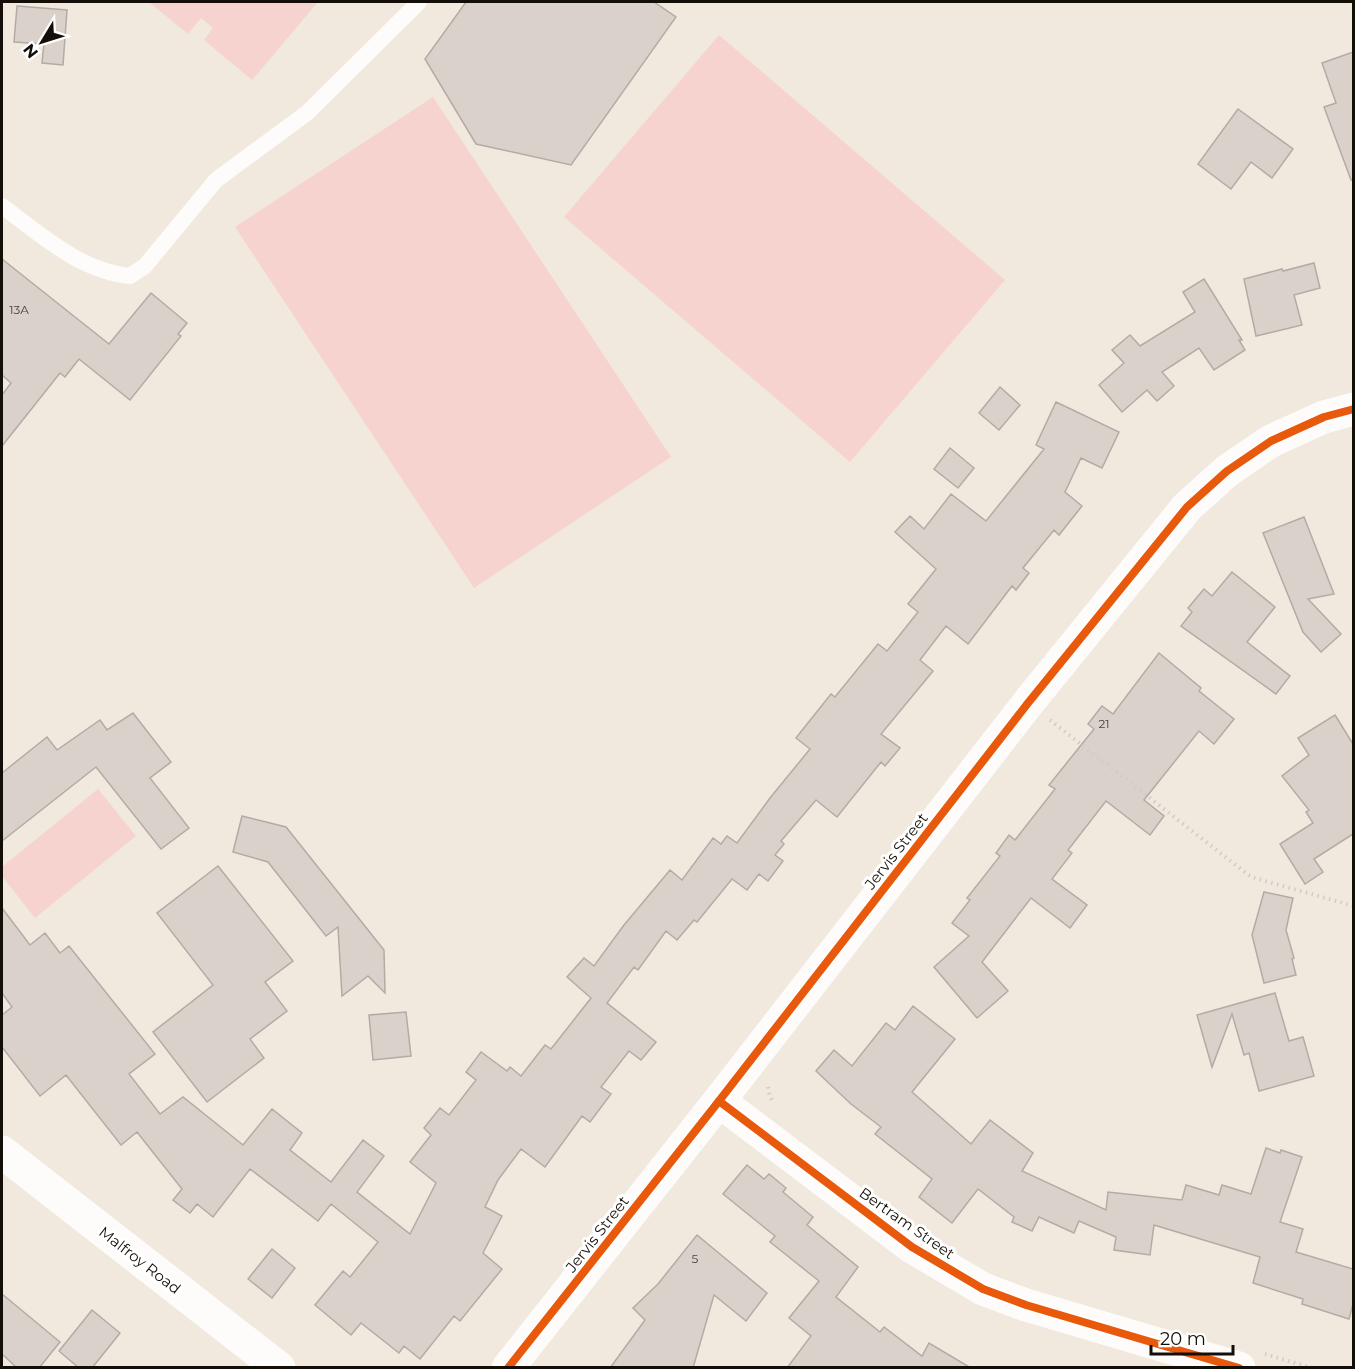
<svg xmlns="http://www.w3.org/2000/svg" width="1355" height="1369" viewBox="0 0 1355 1369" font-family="Montserrat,sans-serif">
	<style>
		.green { fill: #f7d3d0 }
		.building { fill: #dad1cb; stroke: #b3aba5; stroke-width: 1.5 }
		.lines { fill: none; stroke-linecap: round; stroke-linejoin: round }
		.path { stroke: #cfccca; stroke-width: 4; stroke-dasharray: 1.5 4.5; stroke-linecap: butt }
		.service { stroke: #fdfcfa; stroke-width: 16 }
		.minor { stroke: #fdfcfa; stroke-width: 33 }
		.secondary { stroke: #fdfcfa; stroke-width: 33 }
		.cycleway-casing { stroke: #fff; stroke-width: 11 }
		.cycleway { stroke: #e8590c; stroke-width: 8 }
		.labels { text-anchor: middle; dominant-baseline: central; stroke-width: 6; stroke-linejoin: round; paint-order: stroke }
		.number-label { font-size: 12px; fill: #46403a }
		.street-label { font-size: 15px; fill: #130e08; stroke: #fff }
	</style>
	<rect width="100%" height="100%" fill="#f1e8de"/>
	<g class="green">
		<polygon points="149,2 318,2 252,80 204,40 213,28 201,18 188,34"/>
		<polygon points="719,35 1005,280 850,462 564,217"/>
		<polygon points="433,97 671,457 474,588 235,227"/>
		<polygon points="98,789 136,836 35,918 2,876 2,867"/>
	</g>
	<g class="building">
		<polygon points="466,2 654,2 676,17 571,165 476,144 425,59"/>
		<polygon points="17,6 67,10 63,65 42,63 44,44 14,42"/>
		<polygon points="1353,52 1353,180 1351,180 1324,107 1336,103 1322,63"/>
		<polygon points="1238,109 1293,149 1272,178 1251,162 1231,189 1198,164"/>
		<polygon points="2,259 109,344 151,293 187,323 178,334 181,336 130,400 79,359 65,377 60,373 2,446 2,395 11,383 2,375"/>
		<polygon points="1314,263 1320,288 1294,295 1302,325 1256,336 1244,279 1282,269 1283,271"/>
		<polygon points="1204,279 1242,340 1239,340 1245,350 1214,370 1199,348 1162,372 1174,386 1157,401 1147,390 1122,412 1099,385 1124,363 1112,350 1130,335 1140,346 1195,312 1183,292"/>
		<polygon points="1000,387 1020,405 999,430 979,413"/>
		<polygon points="1056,402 1119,432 1102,468 1081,458 1065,492 1082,506 1059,535 1054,530 1023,568 1029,573 1016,590 1012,586 968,644 946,626 920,660 933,671 881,734 900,748 885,766 881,762 837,817 816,800 781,841 784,844 775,855 783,861 768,881 759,874 747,890 732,879 697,922 694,920 677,940 666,931 638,970 634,967 607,1003 656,1042 641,1060 629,1051 601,1087 611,1094 590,1122 582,1116 545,1167 521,1149 498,1180 485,1207 502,1216 483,1253 502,1269 460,1321 454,1316 420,1359 404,1346 399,1353 361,1323 351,1335 315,1305 343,1271 350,1277 378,1242 331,1204 318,1221 250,1169 213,1217 197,1204 190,1213 173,1200 182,1189 137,1132 121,1145 66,1075 40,1096 2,1047 2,1015 12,1007 2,993 2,908 30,945 45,933 60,953 69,946 155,1054 129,1074 160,1114 183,1097 243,1145 272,1109 302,1133 290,1150 331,1182 363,1140 384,1156 357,1192 410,1234 436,1183 410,1162 431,1135 424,1128 440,1108 449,1115 476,1080 466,1072 481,1052 507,1071 510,1067 521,1076 545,1045 551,1049 591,998 567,977 584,958 594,966 624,925 670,870 682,880 713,838 721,844 727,836 737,843 770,798 810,749 796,738 831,694 835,697 878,644 887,651 918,612 908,604 936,569 895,532 910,516 924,529 951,494 986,521 1044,449 1036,445"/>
		<polygon points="950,448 974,468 958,488 934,469"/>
		<polygon points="1304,517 1334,594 1308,599 1341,634 1321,652 1303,632 1263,533"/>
		<polygon points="1232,572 1275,607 1247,642 1290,676 1276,694 1181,626 1192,612 1188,608 1204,589 1212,596"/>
		<polygon points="1159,653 1201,688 1199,691 1234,719 1214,744 1199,731 1144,800 1164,816 1150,835 1106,801 1068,850 1072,853 1052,879 1087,905 1070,928 1031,898 982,962 1008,991 977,1018 934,967 969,936 952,923 970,900 967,898 1000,856 996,853 1009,835 1015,840 1055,789 1049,785 1094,729 1088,724 1102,706 1113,714"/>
		<polygon points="133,713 171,762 150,778 189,828 161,849 96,767 2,841 2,773 47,737 57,750 100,720 107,730"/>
		<polygon points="1335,715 1353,744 1353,834 1314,859 1323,872 1305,884 1280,844 1313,823 1306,812 1309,810 1282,776 1309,755 1298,738"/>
		<polygon points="242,816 286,827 384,950 385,993 368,976 342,996 338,927 326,936 268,862 233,852"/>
		<polygon points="218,866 293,961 265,982 287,1011 250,1039 264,1058 207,1102 153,1032 213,985 157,913"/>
		<polygon points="1264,892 1293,898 1286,930 1294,958 1292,959 1296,975 1264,983 1252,935"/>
		<polygon points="1275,993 1289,1041 1303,1037 1314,1076 1259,1091 1249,1053 1244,1055 1232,1014 1212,1067 1197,1015"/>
		<polygon points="913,1006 955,1039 912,1092 971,1144 990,1120 1033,1153 1022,1171 1106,1210 1108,1192 1182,1200 1186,1185 1219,1195 1222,1185 1251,1194 1266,1148 1280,1153 1281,1150 1302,1157 1280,1222 1303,1229 1296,1252 1353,1269 1353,1304 1349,1319 1302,1304 1303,1299 1253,1283 1260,1257 1154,1225 1150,1255 1114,1250 1116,1237 1079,1221 1074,1233 1039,1217 1032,1231 1012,1222 1014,1217 978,1189 952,1223 919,1197 932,1179 875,1134 881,1127 851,1104 816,1071 834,1050 852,1066 886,1023 895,1030"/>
		<polygon points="406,1012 411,1056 373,1060 369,1015"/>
		<polygon points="747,1165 764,1179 769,1174 786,1188 783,1192 813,1217 807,1225 858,1267 836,1297 880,1332 884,1327 922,1356 929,1343 971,1368 787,1368 811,1336 789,1318 819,1281 770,1242 775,1236 723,1194"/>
		<polygon points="697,1235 767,1293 746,1321 714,1295 693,1368 610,1368 645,1320 633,1308 658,1284"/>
		<polygon points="272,1249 295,1268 272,1298 248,1279"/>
		<polygon points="2,1294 60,1342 39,1368 17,1368 2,1354"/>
		<polygon points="92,1310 120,1333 92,1368 79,1368 59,1351"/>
	</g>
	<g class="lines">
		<g class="path">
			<polyline points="1050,720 1251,877 1354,906"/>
			<polyline points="768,1087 770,1097 773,1102"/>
			<polyline points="1265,1354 1312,1368"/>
		</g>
		<path class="service" d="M2 206C41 235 80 271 130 276L145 266 216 180 307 113 419 2"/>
		<g class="minor">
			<polyline points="719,1101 912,1247 983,1289 1026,1305 1239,1368"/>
			<polyline points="508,1368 719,1101 1028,703 1187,507 1227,471 1271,441 1324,417 1354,409"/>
		</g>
		<polyline class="secondary" points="2,1152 279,1368"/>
		<g class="cycleway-casing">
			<g id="cycleway">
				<polyline points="719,1101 912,1247 983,1289 1026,1305 1239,1368"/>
				<polyline points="508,1368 719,1101 1028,703 1187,507 1227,471 1271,441 1324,417 1354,409"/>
			</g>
		</g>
		<use href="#cycleway" class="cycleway"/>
	</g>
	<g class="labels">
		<g class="number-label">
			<text x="19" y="309">13A</text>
			<text x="1104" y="723">21</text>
			<text x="695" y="1258">5</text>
		</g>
		<g class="street-label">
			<text transform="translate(896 851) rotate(-52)">Jervis Street</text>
			<text transform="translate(907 1223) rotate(35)">Bertram Street</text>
			<text transform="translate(597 1234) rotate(-52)">Jervis Street</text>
			<text transform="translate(140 1260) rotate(38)">Malfroy Road</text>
		</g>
	</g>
	<rect width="1355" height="1369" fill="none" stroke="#130e08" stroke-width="6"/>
	<g transform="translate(42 42) rotate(232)" stroke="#ffffff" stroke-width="4.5" paint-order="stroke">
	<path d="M0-4.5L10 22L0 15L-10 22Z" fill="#130e08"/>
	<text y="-9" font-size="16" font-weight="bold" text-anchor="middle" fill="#130e08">N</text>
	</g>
	<path d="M1151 1345v9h82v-9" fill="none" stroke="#130e08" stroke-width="3"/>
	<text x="1160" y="1345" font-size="18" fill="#130e08" stroke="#ffffff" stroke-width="4.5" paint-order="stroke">20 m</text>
</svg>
